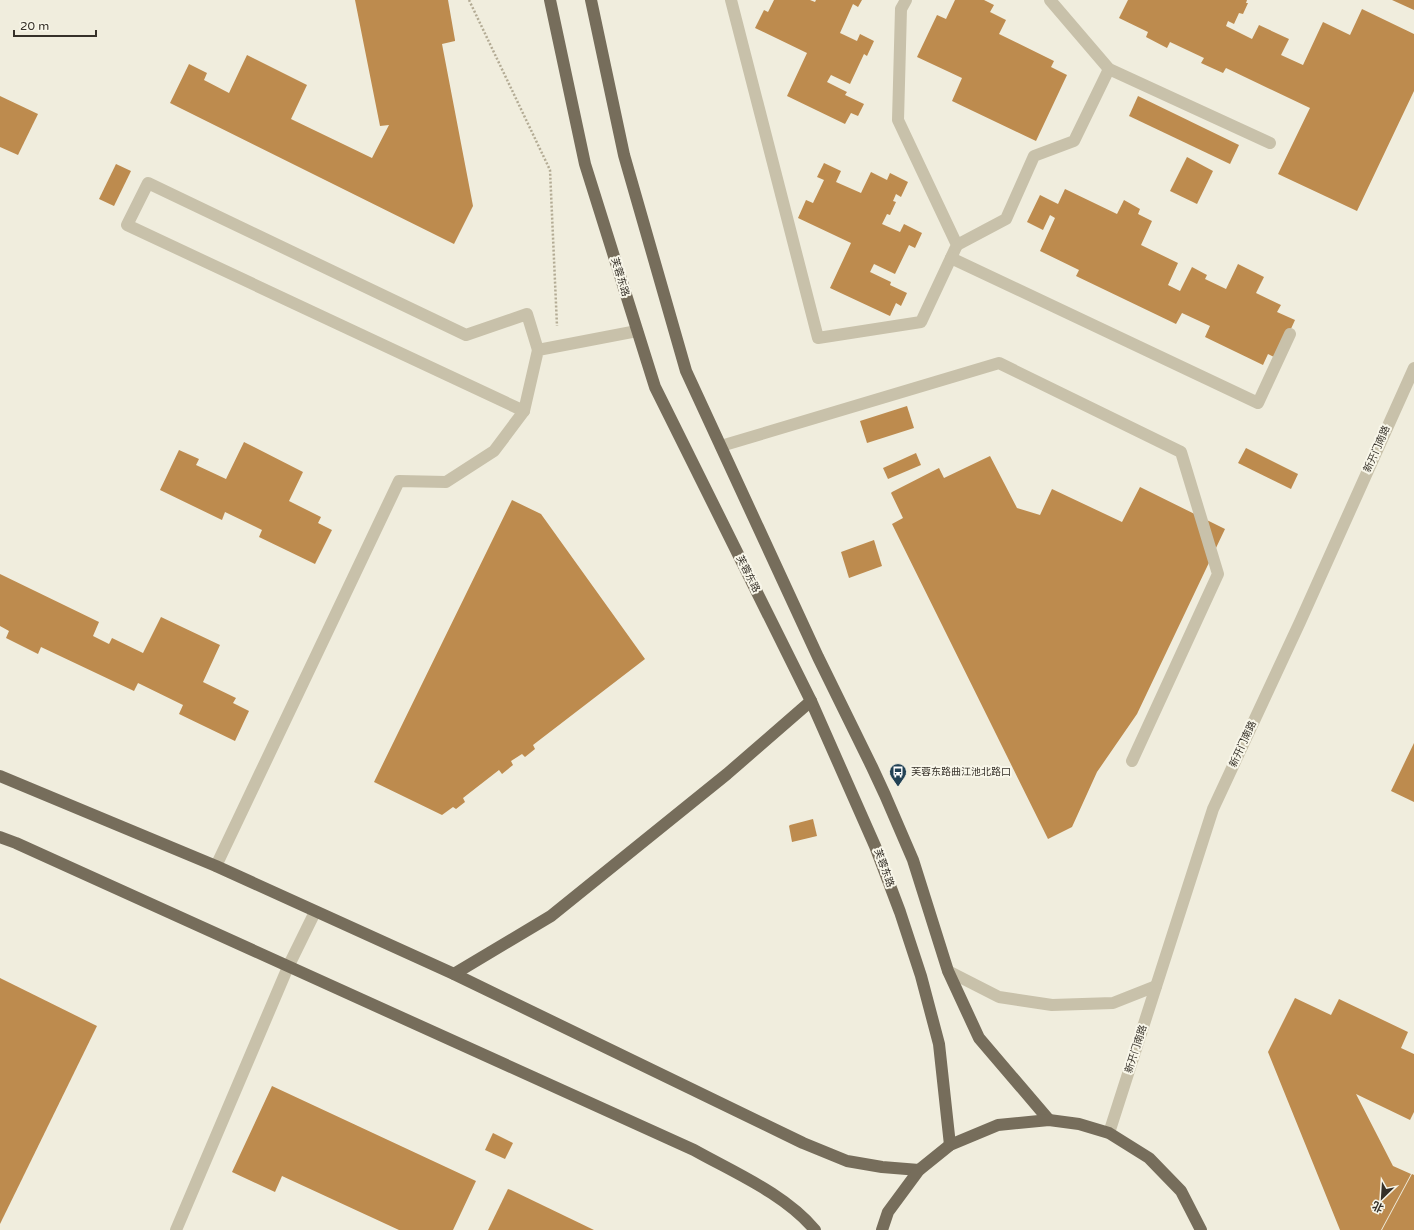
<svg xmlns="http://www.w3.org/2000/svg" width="1414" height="1230" viewBox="0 0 1414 1230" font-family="'Varela Round','Noto Sans SC',sans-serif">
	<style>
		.building { fill: #bd8b4e }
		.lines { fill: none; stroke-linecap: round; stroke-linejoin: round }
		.path { stroke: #b3ab94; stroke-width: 2.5; stroke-dasharray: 2 2; stroke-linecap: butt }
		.minor { stroke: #c8c1aa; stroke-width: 12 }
		.major { stroke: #766d5b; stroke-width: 12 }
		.labels { text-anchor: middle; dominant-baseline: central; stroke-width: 4; stroke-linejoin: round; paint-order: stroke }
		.street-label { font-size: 10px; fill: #363129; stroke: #f8f6e9 }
		.poi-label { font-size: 10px; fill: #363129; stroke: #f8f6e9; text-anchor: start }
	</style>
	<rect width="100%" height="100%" fill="#f0eddd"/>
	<g class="building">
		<polygon points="355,0 448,0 455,40 455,41 442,44 473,206 454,244 170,103 189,64 207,73 204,80 229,93 247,55 307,85 291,119 372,158 389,125 380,126"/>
		<polygon points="774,0 810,0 815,2 816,0 862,0 858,7 853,4 840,33 857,41 860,34 874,41 867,56 864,54 850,84 831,75 827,82 847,92 845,95 864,104 858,116 851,113 845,124 787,96 807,53 755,28 764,10 768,12"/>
		<polygon points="955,0 984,0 994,5 990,12 1006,20 999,34 1054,61 1051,67 1067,75 1036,141 952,101 962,78 917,57 937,15 946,19"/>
		<polygon points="1128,0 1247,0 1246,3 1248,3 1243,14 1239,13 1234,24 1228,21 1226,26 1252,39 1259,25 1289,39 1281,55 1303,65 1323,22 1350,35 1362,9 1414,34 1414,91 1357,211 1278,174 1310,108 1226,68 1223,73 1201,63 1204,58 1170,42 1167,48 1146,37 1148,32 1119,18"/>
		<polygon points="1392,0 1414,0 1414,10"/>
		<polygon points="0,96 38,114 18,155 0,147"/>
		<polygon points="1138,96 1239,145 1230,164 1129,116"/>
		<polygon points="1187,157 1213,171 1197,204 1170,191"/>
		<polygon points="824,163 841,171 836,182 861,193 871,172 887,180 890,173 908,182 901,197 896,194 893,201 896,202 890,215 887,214 882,224 900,232 904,224 922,233 915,248 909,245 895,274 874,264 870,272 891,282 890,285 907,293 901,306 896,303 890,316 830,288 851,243 798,218 806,200 813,203 824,180 817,177"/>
		<polygon points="116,164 131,171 114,206 99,199"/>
		<polygon points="1065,189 1117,214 1124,200 1140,209 1138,214 1152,221 1141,245 1178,263 1168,285 1180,291 1192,267 1207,275 1205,279 1226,289 1238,264 1264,277 1256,293 1281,305 1277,312 1295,320 1285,342 1280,360 1268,354 1263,365 1205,337 1210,326 1182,313 1176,324 1076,276 1079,270 1040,251 1055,218 1050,215 1043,230 1027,222 1040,195 1058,204"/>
		<polygon points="907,406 914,428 867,443 860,421"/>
		<polygon points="244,442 303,472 289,501 321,517 318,523 332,530 315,564 259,537 262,530 225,512 222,520 160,490 179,450 199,459 196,465 226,479"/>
		<polygon points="1246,448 1298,474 1291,489 1238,463"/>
		<polygon points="916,453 921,465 888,479 883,468"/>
		<polygon points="990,456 1017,508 1040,515 1052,489 1122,522 1140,487 1225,529 1137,714 1097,772 1072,827 1048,839 892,524 903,518 891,493 892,492 939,468 944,478"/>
		<polygon points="512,500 541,514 645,659 533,745 535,749 525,757 522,754 511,761 513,765 502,774 499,770 463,798 465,802 456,809 453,807 442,815 374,782"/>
		<polygon points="874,540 882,566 849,578 841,552"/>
		<polygon points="0,574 99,622 93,636 109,644 112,638 143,653 161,617 220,645 203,682 236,698 233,703 249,711 235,741 179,714 183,705 138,683 134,691 41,647 38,654 6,638 9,631 0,626"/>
		<polygon points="1414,743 1414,802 1391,791"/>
		<polygon points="813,819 817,836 792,842 789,826 790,825"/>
		<polygon points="0,978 97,1026 0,1224"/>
		<polygon points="1295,998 1331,1015 1339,999 1408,1032 1401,1048 1414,1054 1414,1112 1410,1120 1356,1094 1393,1166 1411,1174 1381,1230 1340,1230 1268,1052"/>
		<polygon points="272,1086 476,1181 453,1230 399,1230 282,1176 275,1192 232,1172"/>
		<polygon points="493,1133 513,1143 505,1159 485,1150"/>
		<polygon points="1412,1174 1414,1175 1414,1230 1382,1230"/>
		<polygon points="508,1189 511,1190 594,1230 488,1230"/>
	</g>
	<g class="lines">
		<polyline class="path" points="469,0 550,170 557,326"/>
		<g class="minor">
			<polyline points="731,0 818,338 921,322 957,245 898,120 901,9 906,0"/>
			<polyline points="1050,0 1109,69 1270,143"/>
			<polyline points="957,245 1006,219 1034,156 1074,141 1109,69"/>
			<polyline points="951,258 1258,403 1290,334"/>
			<polyline points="524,411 127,225 148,183 466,335 527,314 538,350"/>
			<polyline points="721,446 999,363 1181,452 1218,574 1132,761"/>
			<polyline points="216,866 399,481 446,482 494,451 524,411 538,350 637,331"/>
			<polyline points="948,971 999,997 1052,1005 1113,1003 1156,986"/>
			<polyline points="1109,1133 1213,809 1300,622 1414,368"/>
			<polyline points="176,1230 288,967 315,912"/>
		</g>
		<g class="major">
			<polyline points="550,0 585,164 655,387 811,701 875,846 900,912 921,976 939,1044 950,1145"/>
			<polyline points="591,0 624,155 686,371 818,657 872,767 885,795 913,860 948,971 979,1038 1049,1120"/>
			<polyline points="0,776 216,866 454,974 803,1143 847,1161 882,1167 919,1170"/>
			<path d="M0 837 16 843 694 1150C735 1173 785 1194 815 1230"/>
			<polyline points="454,974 551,916 727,774 811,701"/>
			<polyline points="882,1230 888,1212 919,1170 950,1145 998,1125 1049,1120 1079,1124 1109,1133 1149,1158 1181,1191 1201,1230"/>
		</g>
	</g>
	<defs>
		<g id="bus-pin" transform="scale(0.9)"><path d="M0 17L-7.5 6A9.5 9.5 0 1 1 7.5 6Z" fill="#214154" stroke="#f8f6e9"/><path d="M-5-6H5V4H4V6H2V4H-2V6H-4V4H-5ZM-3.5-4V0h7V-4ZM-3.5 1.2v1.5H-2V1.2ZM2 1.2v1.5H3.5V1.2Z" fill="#fff"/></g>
	</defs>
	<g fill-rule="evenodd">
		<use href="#bus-pin" x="898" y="772"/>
	</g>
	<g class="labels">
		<g class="street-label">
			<text transform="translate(620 277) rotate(73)">芙蓉东路</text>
			<text transform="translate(1377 449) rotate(-66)">新开门南路</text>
			<text transform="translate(748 574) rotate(63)">芙蓉东路</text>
			<text transform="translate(1243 744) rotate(-65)">新开门南路</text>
			<text transform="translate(884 868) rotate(70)">芙蓉东路</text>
			<text transform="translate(1136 1049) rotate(-72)">新开门南路</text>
		</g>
		<g class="poi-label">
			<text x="911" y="772">芙蓉东路曲江池北路口</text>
		</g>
	</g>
	<g transform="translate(1382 1198) rotate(205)" stroke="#f8f6e9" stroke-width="3" paint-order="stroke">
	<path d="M0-3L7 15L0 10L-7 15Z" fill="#363129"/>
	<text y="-6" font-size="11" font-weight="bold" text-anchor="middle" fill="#363129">北</text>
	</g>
	<path d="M14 30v6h82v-6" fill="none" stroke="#363129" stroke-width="2"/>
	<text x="20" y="30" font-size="12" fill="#363129" stroke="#f8f6e9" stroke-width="3" paint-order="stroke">20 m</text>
</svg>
